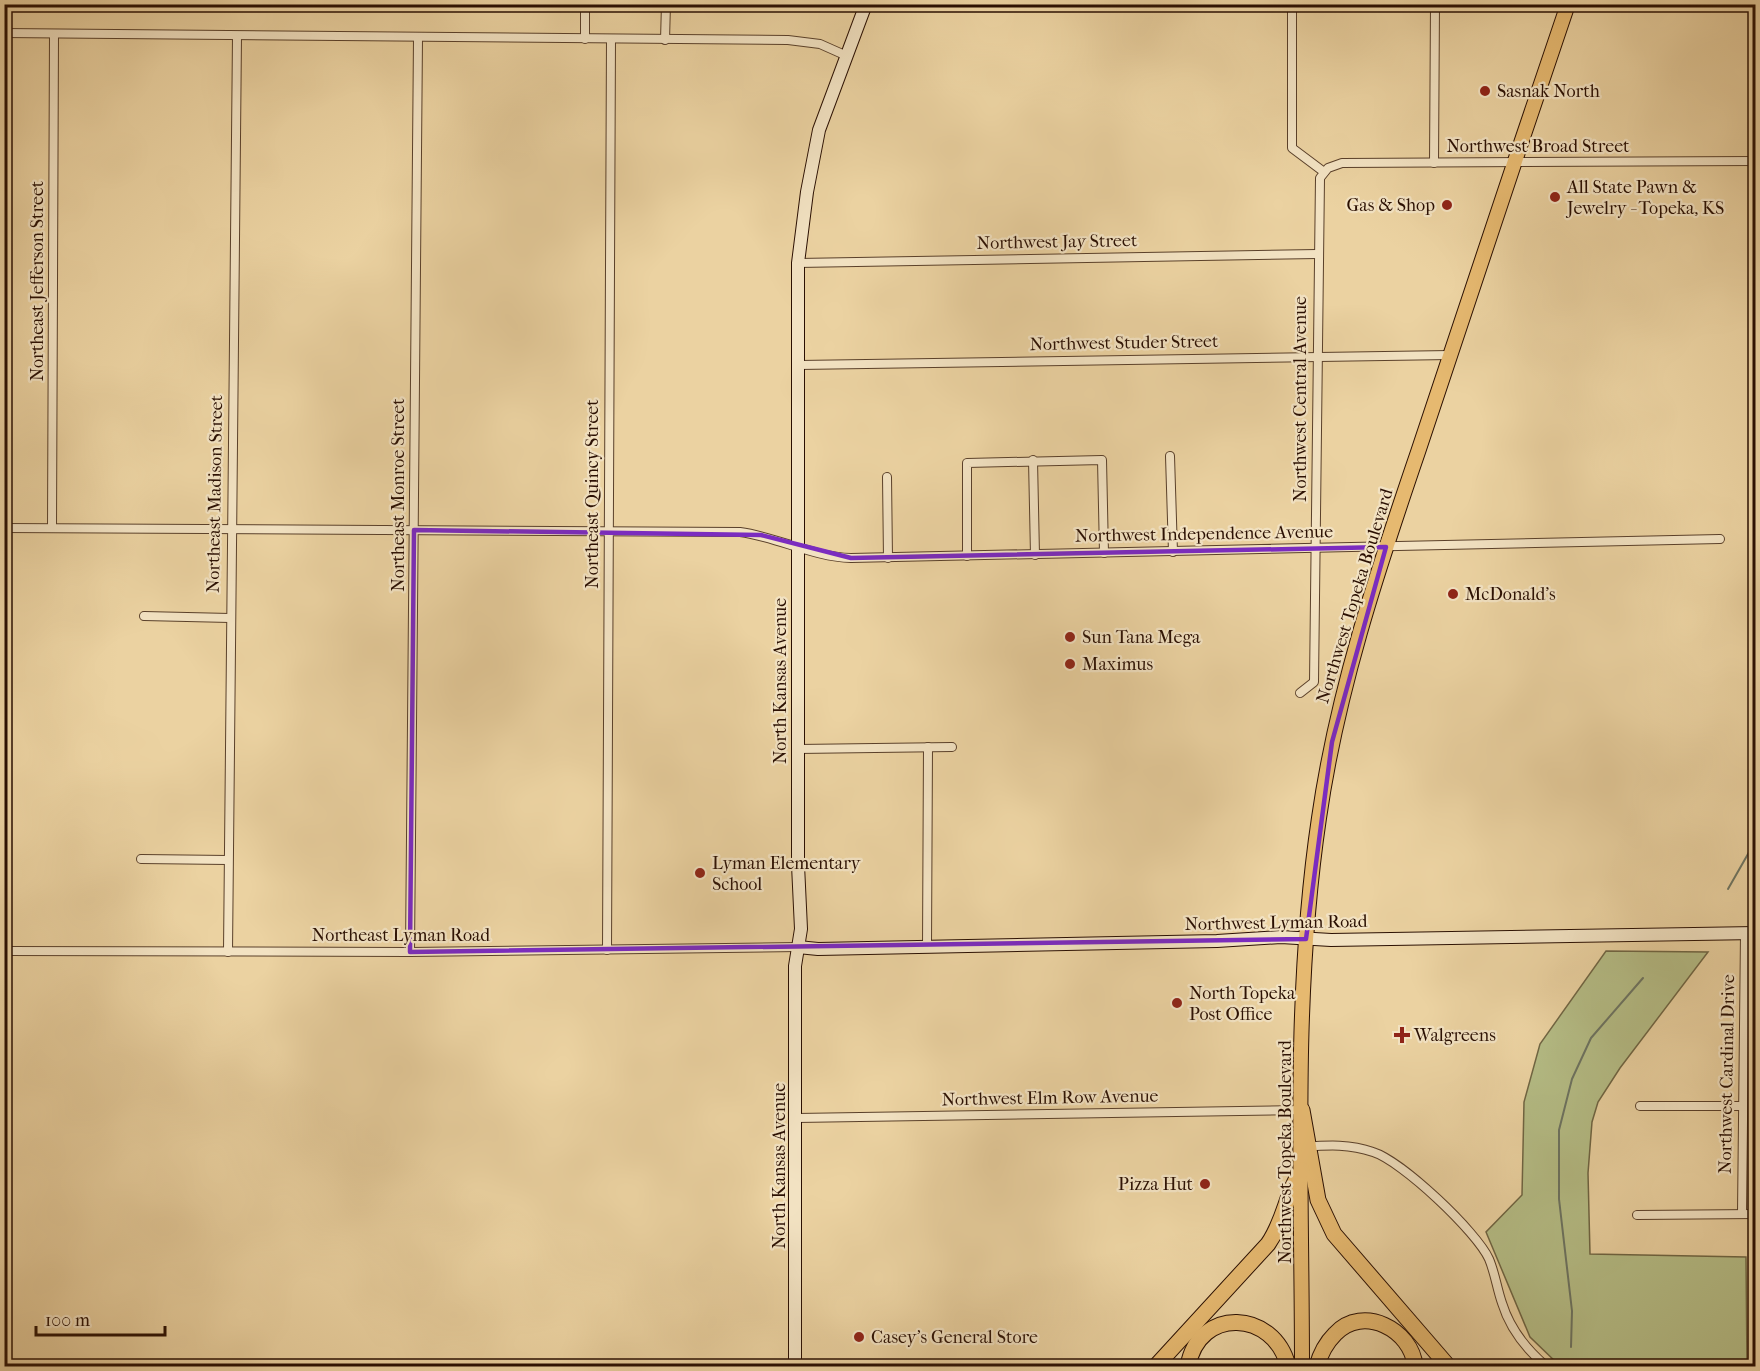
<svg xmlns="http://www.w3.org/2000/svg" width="1760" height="1371" viewBox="0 0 1760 1371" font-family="'IM FELL French Canon',serif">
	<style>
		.green { fill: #b5bd86; stroke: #706644; stroke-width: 1.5 }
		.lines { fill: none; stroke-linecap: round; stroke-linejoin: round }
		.stream { stroke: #6d7462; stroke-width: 2 }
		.street-casing { stroke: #5a402a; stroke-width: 10 }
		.secondary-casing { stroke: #2a0f02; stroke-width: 14 }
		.primary-casing { stroke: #2a0f02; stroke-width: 16 }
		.highway-casing { stroke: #2a0f02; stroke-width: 17 }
		.street { stroke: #f2e2c2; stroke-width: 8 }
		.secondary { stroke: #f2e2c2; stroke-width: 12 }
		.primary { stroke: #e6b970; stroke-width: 14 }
		.highway { stroke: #e6b970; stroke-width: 15 }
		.marked { fill: none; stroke: #7b2cbf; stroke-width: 4.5; stroke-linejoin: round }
		.poi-dot { fill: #8f2418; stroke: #f2e2c2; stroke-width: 2 }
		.labels { text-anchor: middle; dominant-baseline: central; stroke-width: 4.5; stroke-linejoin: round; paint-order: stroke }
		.poi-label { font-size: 18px; fill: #2a0f02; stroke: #f2e2c2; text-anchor: start }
		.street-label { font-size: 18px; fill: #2a0f02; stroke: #f2e2c2 }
	</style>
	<rect width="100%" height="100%" fill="#ebd2a1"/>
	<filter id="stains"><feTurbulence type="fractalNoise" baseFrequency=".00333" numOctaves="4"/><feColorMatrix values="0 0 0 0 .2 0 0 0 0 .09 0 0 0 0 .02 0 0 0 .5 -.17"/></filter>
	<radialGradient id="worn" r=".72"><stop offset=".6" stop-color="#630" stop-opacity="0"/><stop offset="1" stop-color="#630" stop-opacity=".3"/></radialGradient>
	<polygon class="green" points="1606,951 1708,952 1620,1068 1598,1102 1592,1122 1588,1173 1590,1254 1746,1257 1747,1366 1559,1365 1530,1337 1486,1232 1522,1195 1524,1102 1540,1044"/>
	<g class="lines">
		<g class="stream">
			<polyline points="1728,889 1756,840"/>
			<polyline points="1571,1347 1572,1311 1559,1199 1559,1130 1572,1079 1591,1038 1643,978"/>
		</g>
		<g class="street-casing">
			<g id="street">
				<polyline points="1292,4 1292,148 1324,172"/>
				<polyline points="4,33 788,40 820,44 847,56"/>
				<polyline points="585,39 585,4"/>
				<polyline points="665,40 666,4"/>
				<polyline points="1434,163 1435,4"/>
				<polyline points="798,263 1317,254"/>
				<polyline points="799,365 1450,355"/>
				<polyline points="1170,456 1173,552"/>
				<polyline points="1033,460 1035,555"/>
				<polyline points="887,477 888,558"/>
				<path d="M4 528 740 532C778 537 813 557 851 558L1720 539"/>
				<polyline points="52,528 54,34"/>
				<polyline points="967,556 967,463 1102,460 1104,553"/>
				<polyline points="144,616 230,618"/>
				<polyline points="1300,693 1314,682 1320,178 1328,168 1342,163 1756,161"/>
				<polyline points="798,749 952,747"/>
				<polyline points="141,859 228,860"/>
				<polyline points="927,946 928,747"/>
				<polyline points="607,950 611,39"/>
				<polyline points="4,951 410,952 798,947"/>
				<polyline points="228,952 237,36"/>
				<polyline points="410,952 418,38"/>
				<polyline points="1640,1106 1743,1106"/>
				<polyline points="797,1118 1302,1110"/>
				<path d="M1305 1147C1329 1145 1350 1144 1373 1152 1402 1161 1477 1232 1489 1259 1495 1273 1497 1289 1502 1303 1510 1329 1526 1349 1546 1366"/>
				<polyline points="1742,1214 1745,933"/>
				<polyline points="1637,1215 1756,1214"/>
			</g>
		</g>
		<g class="secondary-casing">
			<g id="secondary">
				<polyline points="798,947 818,949 1217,941 1281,937 1331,940 1756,933"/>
				<polyline points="795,1366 795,966 801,929 798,865 798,263 807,192 819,130 866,4"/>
			</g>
		</g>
		<g class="primary-casing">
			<path id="primary" d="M1302 1366C1302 1184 1292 999 1319 818 1337 692 1377 572 1418 452 1468 303 1517 153 1568 4"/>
		</g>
		<g class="highway-casing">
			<g id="highway">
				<polyline points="1302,1110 1318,1200 1334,1234 1448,1366"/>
				<path d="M1156 1366 1268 1244C1285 1220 1286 1192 1302 1170"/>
				<path d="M1188 1366C1199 1306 1274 1310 1288 1366"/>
				<path d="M1317 1366C1320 1355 1326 1343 1335 1334 1363 1304 1412 1330 1415 1366"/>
			</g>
		</g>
		<use href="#street" class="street"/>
		<use href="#secondary" class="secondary"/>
		<use href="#primary" class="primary"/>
		<use href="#highway" class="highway"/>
	</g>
	<path class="marked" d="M414 530 761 535 851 558 1386 547 1332 742 1306 939 410 952Z"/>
	<g class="poi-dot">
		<circle cx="1485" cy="91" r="6"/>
		<circle cx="1555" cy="197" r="6"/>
		<circle cx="1447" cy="205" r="6"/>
		<circle cx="1453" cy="594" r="6"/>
		<circle cx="1070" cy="637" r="6"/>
		<circle cx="1070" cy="664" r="6"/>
		<circle cx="700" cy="873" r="6"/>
		<circle cx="1177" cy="1003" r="6"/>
		<path d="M1399 1026h6v6h6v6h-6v6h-6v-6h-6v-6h6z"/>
		<circle cx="1205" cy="1184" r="6"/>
		<circle cx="859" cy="1337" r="6"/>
	</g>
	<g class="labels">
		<g class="poi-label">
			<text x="1497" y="91">Sasnak North</text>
			<text x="1567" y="187">All State Pawn &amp;<tspan x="1567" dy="21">Jewelry - Topeka, KS</tspan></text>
			<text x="1435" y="205" text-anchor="end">Gas &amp; Shop</text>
			<text x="1465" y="594">McDonald's</text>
			<text x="1082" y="637">Sun Tana Mega</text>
			<text x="1082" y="664">Maximus</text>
			<text x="712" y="863">Lyman Elementary<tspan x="712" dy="21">School</tspan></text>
			<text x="1189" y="993">North Topeka<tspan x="1189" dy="21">Post Office</tspan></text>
			<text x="1414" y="1035">Walgreens</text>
			<text x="1193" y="1184" text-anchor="end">Pizza Hut</text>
			<text x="871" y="1337">Casey's General Store</text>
		</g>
		<g class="street-label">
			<text x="1538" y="146">Northwest Broad Street</text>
			<text transform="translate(1057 242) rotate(-1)">Northwest Jay Street</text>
			<text transform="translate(37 281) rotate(-90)">Northeast Jefferson Street</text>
			<text transform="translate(1124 343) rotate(-1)">Northwest Studer Street</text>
			<text transform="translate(1300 399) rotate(-90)">Northwest Central Avenue</text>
			<text transform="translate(215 494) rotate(-89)">Northeast Madison Street</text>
			<text transform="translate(592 494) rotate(-90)">Northeast Quincy Street</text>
			<text transform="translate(398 495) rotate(-90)">Northeast Monroe Street</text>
			<text transform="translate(1204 534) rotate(-1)">Northwest Independence Avenue</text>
			<text transform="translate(1355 596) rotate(-73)">Northwest Topeka Boulevard</text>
			<text transform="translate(780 681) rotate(-90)">North Kansas Avenue</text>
			<text transform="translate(1276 923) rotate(-1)">Northwest Lyman Road</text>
			<text x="401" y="935">Northeast Lyman Road</text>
			<text transform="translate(1727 1074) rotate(-89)">Northwest Cardinal Drive</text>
			<text transform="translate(1050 1098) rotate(-1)">Northwest Elm Row Avenue</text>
			<text transform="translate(1285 1152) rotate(-90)">Northwest Topeka Boulevard</text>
			<text transform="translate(779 1166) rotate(-90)">North Kansas Avenue</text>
		</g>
	</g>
	<rect width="1760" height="1371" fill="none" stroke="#ebd2a1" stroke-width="24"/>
	<rect x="6" y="6" width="1748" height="1359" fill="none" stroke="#2a0f02" stroke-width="3"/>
	<rect x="12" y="12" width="1736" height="1347" fill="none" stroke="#2a0f02" stroke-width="1.5"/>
	<path d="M36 1326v9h129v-9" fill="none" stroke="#2a0f02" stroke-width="3"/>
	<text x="45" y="1326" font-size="18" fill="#2a0f02" stroke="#f2e2c2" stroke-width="4.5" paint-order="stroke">100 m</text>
	<rect width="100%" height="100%" filter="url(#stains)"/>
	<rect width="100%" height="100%" fill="url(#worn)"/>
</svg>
